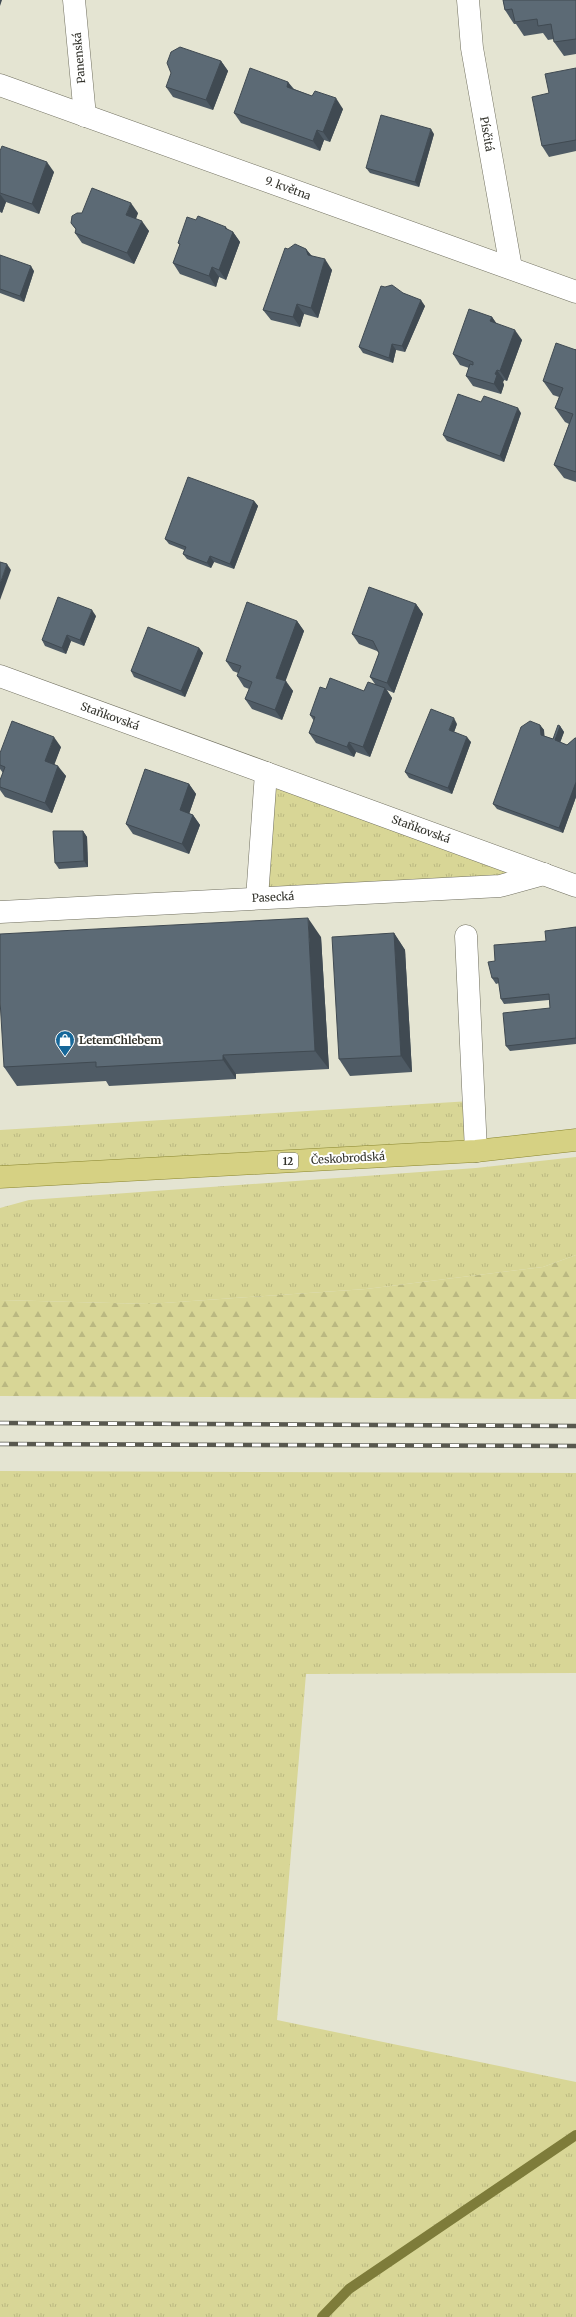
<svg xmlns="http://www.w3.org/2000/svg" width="576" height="2317" viewBox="0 0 576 2317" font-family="Merriweather,serif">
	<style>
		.grass { fill: url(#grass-tufts) }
		.forest { fill: url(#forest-firs) }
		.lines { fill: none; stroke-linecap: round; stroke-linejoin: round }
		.stream { stroke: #7e7c3a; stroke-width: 10 }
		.minor-casing { stroke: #706f5f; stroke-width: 23 }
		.major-casing { stroke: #8a862f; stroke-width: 23 }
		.minor { stroke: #fff; stroke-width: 22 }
		.major { stroke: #d6d183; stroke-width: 22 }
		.rail-casing { stroke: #58584f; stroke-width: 4.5 }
		.rail { stroke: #fff; stroke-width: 3; stroke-dasharray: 9; stroke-linecap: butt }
		.wall { fill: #4f5b65 }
		.shaded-wall { fill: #404a52 }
		.building { fill: #5c6a75; stroke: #404a52 }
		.labels { text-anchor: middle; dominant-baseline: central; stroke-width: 4; stroke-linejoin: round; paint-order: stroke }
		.shield { fill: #fff; stroke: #70706b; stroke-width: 1 }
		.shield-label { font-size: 10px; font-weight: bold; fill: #32322b }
		.street-label { font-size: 11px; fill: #32322b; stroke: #fff }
		.poi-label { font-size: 11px; font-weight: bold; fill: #32322b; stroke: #fff; text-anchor: start }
	</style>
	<defs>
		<pattern id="grass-tufts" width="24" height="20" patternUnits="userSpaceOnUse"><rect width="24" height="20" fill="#d8d696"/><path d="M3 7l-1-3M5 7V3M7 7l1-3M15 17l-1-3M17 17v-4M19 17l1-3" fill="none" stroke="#bab881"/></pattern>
		<pattern id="forest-firs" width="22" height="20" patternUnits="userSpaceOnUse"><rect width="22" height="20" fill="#d8d696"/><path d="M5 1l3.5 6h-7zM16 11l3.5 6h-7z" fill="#bab881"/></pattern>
	</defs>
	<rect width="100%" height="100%" fill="#e4e4d2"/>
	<g class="grass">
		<polygon points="270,779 527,875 262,894"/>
		<polygon points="471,1101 472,1147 0,1172 0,1130"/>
		<polygon points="576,1157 576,1255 543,1267 366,1289 149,1304 0,1300 0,1208 29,1200 476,1168"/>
		<polygon points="0,1471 576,1473 576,1673 306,1674 277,2020 576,2082 576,2317 0,2317"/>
	</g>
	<polygon class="forest" points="576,1255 576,1399 0,1396 0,1300 149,1304 366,1289 543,1267"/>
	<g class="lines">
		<polyline class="stream" points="322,2317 349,2289 576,2135"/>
		<g class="minor-casing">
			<g id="minor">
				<polyline points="74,0 85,116"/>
				<polyline points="468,0 472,48 511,268"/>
				<polyline points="0,85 576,292"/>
				<polyline points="0,676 576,886"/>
				<polyline points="257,898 266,773"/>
				<polyline points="0,912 500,886 544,874"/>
				<polyline points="466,936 476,1151"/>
			</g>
		</g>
		<g class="major-casing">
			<polyline id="major" points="0,1177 476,1151 576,1140"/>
		</g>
		<use href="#minor" class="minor"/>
		<use href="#major" class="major"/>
		<g class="rail-casing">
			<g id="rail">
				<polyline points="0,1423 576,1426"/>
				<polyline points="0,1444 576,1446"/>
			</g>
		</g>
		<use href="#rail" class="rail"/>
	</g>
	<g class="wall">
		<polygon points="503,0 576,0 576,54 564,56 554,42 554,39 548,40 543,33 524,36 516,24 514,24 505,10"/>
		<polygon points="221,61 228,71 213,110 173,97 166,87"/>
		<polygon points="576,68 576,151 549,157 542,146 549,93"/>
		<polygon points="288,82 294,89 312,96 343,109 330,142 324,140 320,151 241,123 234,113"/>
		<polygon points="434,134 419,187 370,173 366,168"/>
		<polygon points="0,151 54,172 39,214 6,202 2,213 0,212"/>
		<polygon points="82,213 138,213 136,219 149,231 134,264 82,243 75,233 76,230 71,223"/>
		<polygon points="196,220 233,232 240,242 226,280 219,277 216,287 180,274 173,263 180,245 178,243"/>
		<polygon points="288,249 306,249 311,255 332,270 318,318 304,314 300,327 271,320 263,310"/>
		<polygon points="0,256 34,271 24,302 0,293"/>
		<polygon points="403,293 425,306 405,352 396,350 393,363 363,353 359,347"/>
		<polygon points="492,317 496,323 522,340 507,381 504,380 503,382 504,385 501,394 473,386 466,376 469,368 460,365 453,354"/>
		<polygon points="576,349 576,482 564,478 554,465 569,424 565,422 555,408 559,397 553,395 543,381 576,350"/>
		<polygon points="481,402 521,413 504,462 447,441 443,435"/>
		<polygon points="254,501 258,506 234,569 214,562 211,568 187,559 183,554 184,550 169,544 165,539"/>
		<polygon points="416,604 423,614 394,693 387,690 392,698 370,757 356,752 354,757 316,743 309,733 314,721 310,715 326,689 364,691 375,684 370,677 379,653 377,651 359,644 352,634"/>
		<polygon points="96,616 84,646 71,641 66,654 45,646 42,640"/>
		<polygon points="297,621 304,631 285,681 293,691 282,720 252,709 245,699 249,689 244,687 237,676 238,673 233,671 226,661"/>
		<polygon points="199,648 203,653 185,697 134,677 131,671"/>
		<polygon points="457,724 454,732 471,742 452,794 409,778 405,772"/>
		<polygon points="540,725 544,730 544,736 553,739 560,726 564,732 560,742 567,745 576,738 576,797 563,833 497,809 493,804"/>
		<polygon points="61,747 54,764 66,776 52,813 5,797 0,790 0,780 3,773 0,769 0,753"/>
		<polygon points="189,784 196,794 189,814 193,815 200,825 189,854 133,834 126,824"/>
		<polygon points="83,831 87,837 88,867 59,869 55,863"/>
		<polygon points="576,927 576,1044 510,1051 506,1046 550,1008 549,1000 504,1004 501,999 499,983 496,984 492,978 495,961 546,941"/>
		<polygon points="394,933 405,950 412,1072 350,1076 339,1059"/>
		<polygon points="321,937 329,1069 236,1074 236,1079 109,1086 106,1081 17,1086 4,1067"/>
	</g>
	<g class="shaded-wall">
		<polygon points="0,0 2,0 0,6"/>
		<polygon points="221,61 228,71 213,110 206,100"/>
		<polygon points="288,82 295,92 287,87"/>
		<polygon points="336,98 343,109 330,142 323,132"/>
		<polygon points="431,129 434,134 419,187 415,182"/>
		<polygon points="317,130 324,140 320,151 313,141"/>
		<polygon points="47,162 54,172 39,214 32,204"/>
		<polygon points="0,194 6,202 2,213 0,210"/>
		<polygon points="131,203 138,213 133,225 126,215"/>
		<polygon points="142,221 149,231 134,264 127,253"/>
		<polygon points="226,227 231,235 233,232 240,242 226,280 219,270 225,228"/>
		<polygon points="306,249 314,259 308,255"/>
		<polygon points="325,259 332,270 318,318 311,308"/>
		<polygon points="31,266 34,271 24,302 20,296"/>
		<polygon points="212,267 219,277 216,287 209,276"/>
		<polygon points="421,300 425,306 405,352 402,346"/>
		<polygon points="297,304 304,314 300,327 293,317"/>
		<polygon points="492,317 499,327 490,321"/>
		<polygon points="515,330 522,340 507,381 500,371"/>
		<polygon points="392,344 396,350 393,363 389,358"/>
		<polygon points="497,370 504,380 503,382 504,385 501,394 494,384 495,374"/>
		<polygon points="518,408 521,413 504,462 500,456"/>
		<polygon points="254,501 258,506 234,569 230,564"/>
		<polygon points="210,556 214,562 211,568 207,563"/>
		<polygon points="7,564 11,570 0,600 0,584"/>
		<polygon points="416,604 423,614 394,693 387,683"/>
		<polygon points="92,610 96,616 84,646 80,640"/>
		<polygon points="297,621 304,631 283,688 276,678"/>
		<polygon points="67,635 71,641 66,654 62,648"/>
		<polygon points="199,648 203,653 185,697 181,691"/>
		<polygon points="286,681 293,691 282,720 275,710"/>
		<polygon points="385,688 392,698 370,757 363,747"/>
		<polygon points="454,718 457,724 453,735 449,730"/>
		<polygon points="540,725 544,730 545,741 541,735"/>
		<polygon points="560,726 564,732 559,746 555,740"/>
		<polygon points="54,737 61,747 52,771 45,761"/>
		<polygon points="467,737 471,742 452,794 448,788"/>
		<polygon points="349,742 356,752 354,757 347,747"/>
		<polygon points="58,766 66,776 52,813 45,803"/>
		<polygon points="576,782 576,797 563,833 559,828"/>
		<polygon points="189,784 196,794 187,820 180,810"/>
		<polygon points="193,815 200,825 189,854 182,844"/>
		<polygon points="83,831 87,837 88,867 84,861"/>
		<polygon points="308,918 321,937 329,1069 315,1051"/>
		<polygon points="394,933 405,950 412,1072 401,1056"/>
		<polygon points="223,1055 236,1074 236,1079 223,1060"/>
	</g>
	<g class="building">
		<polygon points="503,0 576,0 576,39 554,42 551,24 538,26 537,19 515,22 512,9 505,10"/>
		<polygon points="180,47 221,61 206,100 166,87 171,73 167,63 171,52"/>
		<polygon points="250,68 288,82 287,87 312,96 315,91 336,98 323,132 317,130 313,141 234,113"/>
		<polygon points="576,68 576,140 542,146 532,97 549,93 545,74"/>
		<polygon points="381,115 431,129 415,182 366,168"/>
		<polygon points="2,146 47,162 32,204 0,193 0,151"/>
		<polygon points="92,188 131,203 126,215 142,221 127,253 75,233 76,229 71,223 72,216 77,213 82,213"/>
		<polygon points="198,216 226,227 225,228 233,232 219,270 212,267 209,276 173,263 180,244 178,243 187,217 196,220"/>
		<polygon points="295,244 306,249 308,255 325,259 311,308 297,304 293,317 263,310 285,248 288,249"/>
		<polygon points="0,255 31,266 20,296 0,289"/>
		<polygon points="392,285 403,293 421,300 402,346 392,344 389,358 359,347 381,286 385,287"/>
		<polygon points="469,309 492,317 490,321 515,330 500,371 497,370 495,374 497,375 494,384 466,376 470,364 473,365 473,362 453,354"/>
		<polygon points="556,343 576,350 576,349 576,472 554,465 573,414 555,408 563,388 543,381"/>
		<polygon points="458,394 481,402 484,396 518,408 500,456 443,435"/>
		<polygon points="188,477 254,501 230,564 210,556 207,563 183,554 186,547 165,539"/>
		<polygon points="0,562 7,564 0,584"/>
		<polygon points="369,587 416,604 387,683 370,677 379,653 373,641 352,634"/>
		<polygon points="58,597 92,610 80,640 67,635 62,648 42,640"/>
		<polygon points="247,602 297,621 276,678 286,681 275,710 245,699 252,682 237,676 241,666 226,661"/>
		<polygon points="148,627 199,648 181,691 131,671"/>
		<polygon points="330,678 364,691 368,682 385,688 363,747 349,742 347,747 309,733 315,717 310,715 320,687 326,689"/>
		<polygon points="431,709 454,718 449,730 467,737 448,788 405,772"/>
		<polygon points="12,721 54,737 45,761 58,766 45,803 0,787 0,780 5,767 0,765 0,753"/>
		<polygon points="530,721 540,725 541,735 553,739 558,725 560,726 555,740 567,745 575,738 576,738 576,782 559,828 493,804 521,727"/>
		<polygon points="145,769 189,784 180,810 193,815 182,844 126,824"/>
		<polygon points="53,831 83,831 84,861 55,863"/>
		<polygon points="308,918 315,1051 223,1055 223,1060 96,1067 96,1062 4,1067 0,1000 0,934"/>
		<polygon points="576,927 576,1038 506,1046 503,1013 550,1008 549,994 501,999 498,978 492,978 488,962 495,961 494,945 546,941 545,931"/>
		<polygon points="394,933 401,1056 339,1059 332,937"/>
	</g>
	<defs>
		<g id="shop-pin" transform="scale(1)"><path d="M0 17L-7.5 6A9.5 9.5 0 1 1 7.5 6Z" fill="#166799" stroke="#fff"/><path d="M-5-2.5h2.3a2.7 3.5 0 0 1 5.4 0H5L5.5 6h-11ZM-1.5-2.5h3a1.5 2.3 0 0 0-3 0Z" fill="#fff"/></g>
	</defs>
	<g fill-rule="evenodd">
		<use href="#shop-pin" x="65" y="1040"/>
	</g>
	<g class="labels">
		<rect class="shield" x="278" y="1153" width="20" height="16" rx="3"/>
		<g class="shield-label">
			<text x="288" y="1161">12</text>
		</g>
		<g class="street-label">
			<text transform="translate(79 58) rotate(-95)">Panenská</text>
			<text transform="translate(487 134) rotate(80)">Písčitá</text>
			<text transform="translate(288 188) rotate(20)">9. května</text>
			<text transform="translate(110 716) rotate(20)">Staňkovská</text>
			<text transform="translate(421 829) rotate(20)">Staňkovská</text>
			<text transform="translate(273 897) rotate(-3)">Pasecká</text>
			<text transform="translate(348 1158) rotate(-3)">Českobrodská</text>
		</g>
		<g class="poi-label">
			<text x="79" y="1040">LetemChlebem</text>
		</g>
	</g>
</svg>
